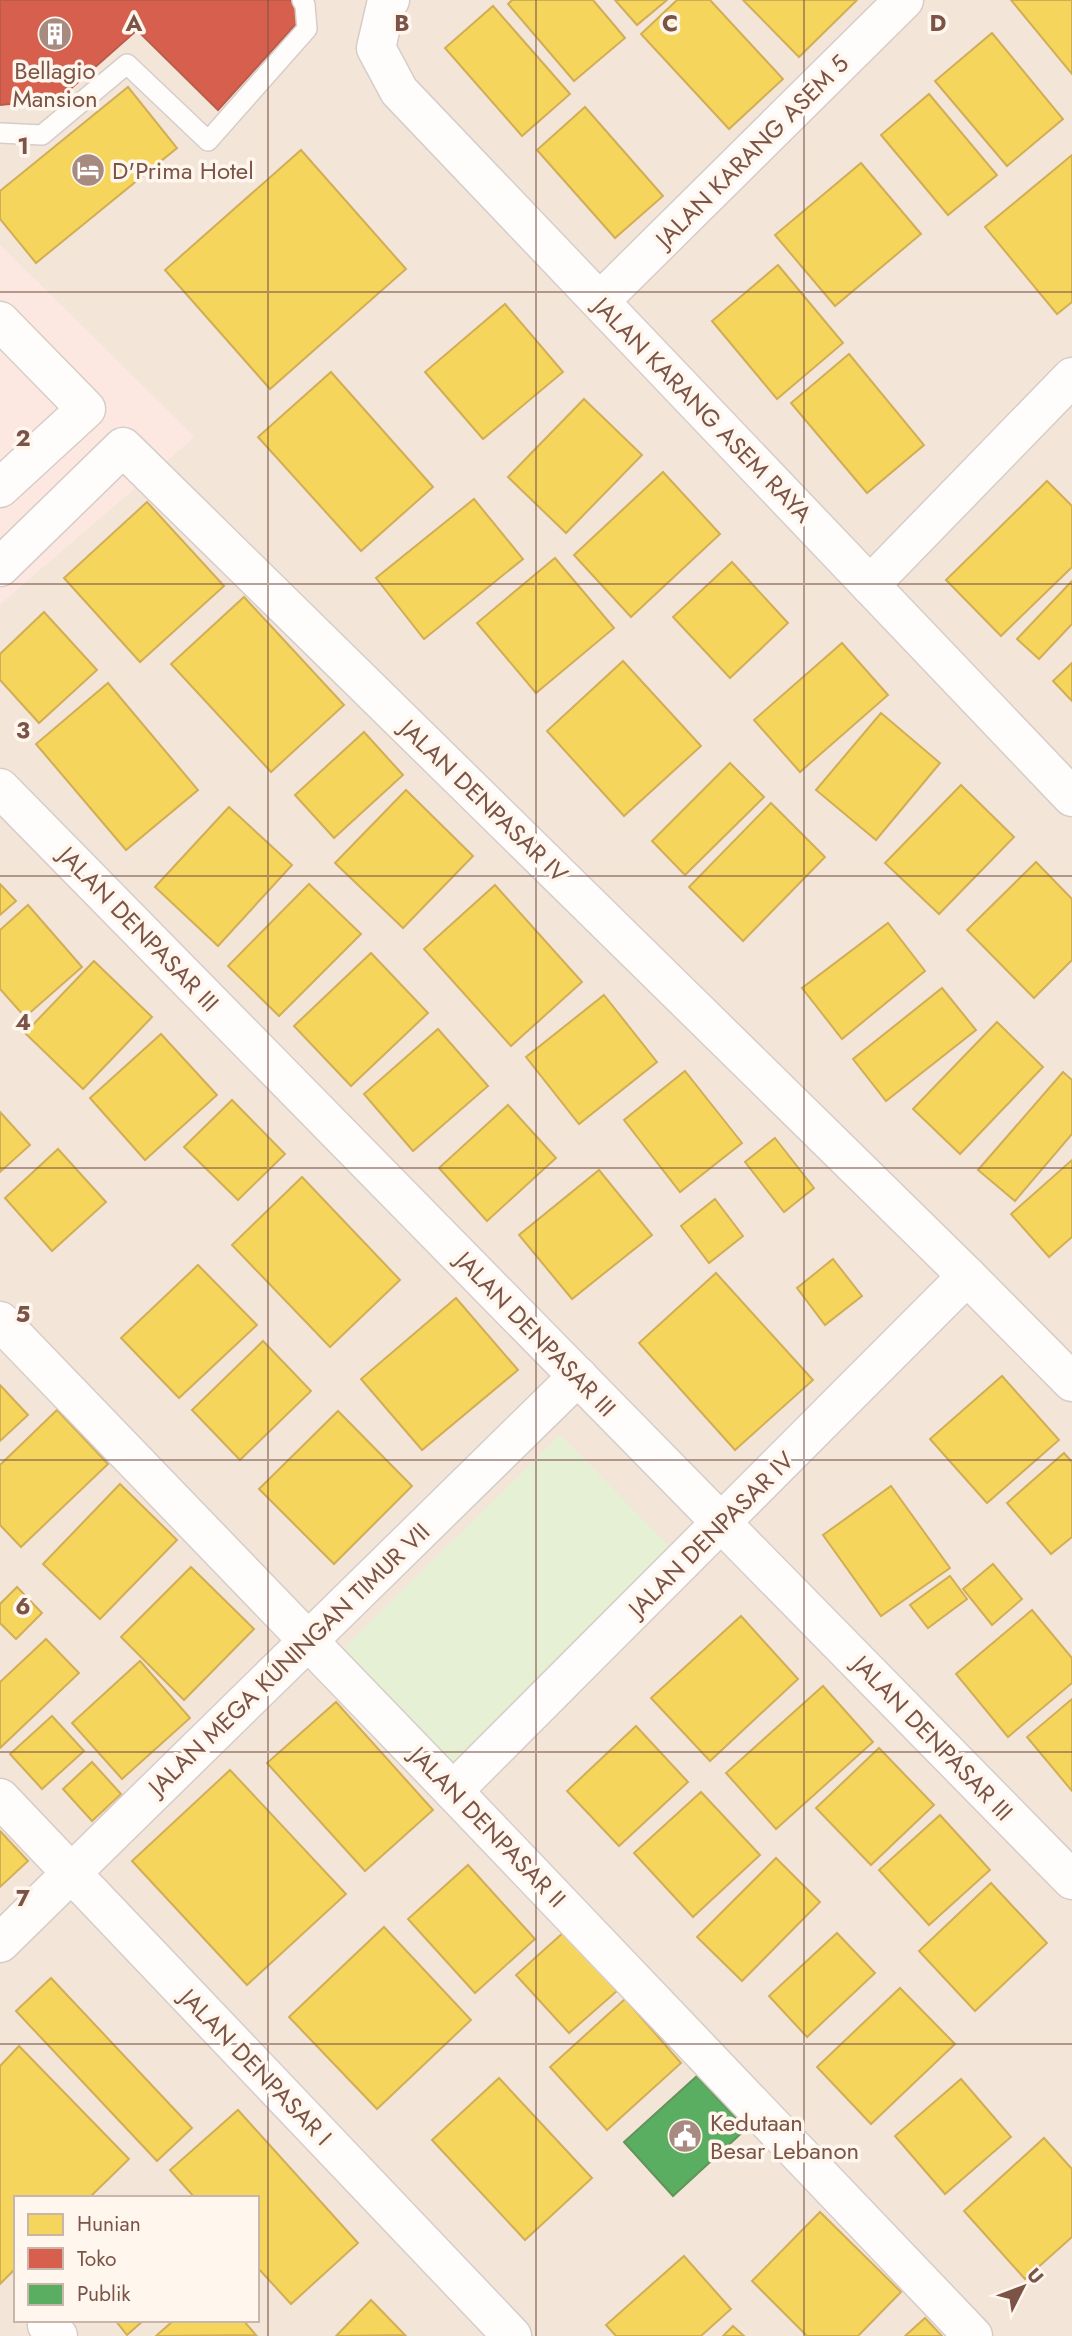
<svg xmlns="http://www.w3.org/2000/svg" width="1072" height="2336" viewBox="0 0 1072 2336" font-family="Jost,sans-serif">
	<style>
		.residential { fill: #f4e5d9; fill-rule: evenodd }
		.commercial { fill: #fce8e1 }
		.green { fill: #e6f0d4 }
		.homes { fill: #f6d55c; stroke: #d1ae56; stroke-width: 2 }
		.shops { fill: #d6604d; stroke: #bb5c4b; stroke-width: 2 }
		.public { fill: #5aae61; stroke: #649359; stroke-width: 2 }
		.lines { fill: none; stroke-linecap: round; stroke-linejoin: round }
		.lane-casing { stroke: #d7cdc8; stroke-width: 22 }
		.street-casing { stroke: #d7cdc8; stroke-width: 41 }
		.lane { stroke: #fefdfc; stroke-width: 19 }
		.street { stroke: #fefdfc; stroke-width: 38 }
		.grid { fill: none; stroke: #7b5347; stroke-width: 2; stroke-opacity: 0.55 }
		.labels { text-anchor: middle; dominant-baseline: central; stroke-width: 7; stroke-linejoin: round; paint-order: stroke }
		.poi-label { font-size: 24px; fill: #7b5347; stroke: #fff6ed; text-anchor: start }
		.street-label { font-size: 24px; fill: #7b5347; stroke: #fff6ed }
		.grid-label { font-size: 23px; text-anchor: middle; font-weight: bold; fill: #7b5347; stroke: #fff6ed; stroke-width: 7; stroke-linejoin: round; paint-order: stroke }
	</style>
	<rect width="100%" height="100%" fill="#f8f2eb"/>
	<path class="residential" d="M0 0H1072V2336H0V604L194 437 0 245ZM16 2198H257V2320H16Z"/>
	<polygon class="commercial" points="0,245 194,437 0,604"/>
	<polygon class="green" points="560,1435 679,1556 461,1771 343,1649"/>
	<g class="homes">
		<polygon points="0,0 93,0 122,17 92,62 66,51 0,59"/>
		<polygon points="512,0 593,0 625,38 574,81 508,4"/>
		<polygon points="615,0 667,0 637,25"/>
		<polygon points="677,0 710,0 783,79 729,129 641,34"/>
		<polygon points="743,0 857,0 799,57"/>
		<polygon points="1011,0 1072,0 1072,74"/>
		<polygon points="493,6 570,94 522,136 445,48"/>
		<polygon points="992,33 1063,119 1007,166 935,81"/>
		<polygon points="128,87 177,148 36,263 0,219 0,191"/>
		<polygon points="929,94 997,175 948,215 881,135"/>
		<polygon points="585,107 663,196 615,238 537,150"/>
		<polygon points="301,150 406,269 270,389 165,270"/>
		<polygon points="1072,155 1072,302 1057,314 985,227"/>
		<polygon points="861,163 921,234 835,306 775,235"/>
		<polygon points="778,265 843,343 777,399 712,321"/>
		<polygon points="505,304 563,372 483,439 425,372"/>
		<polygon points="849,354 924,445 867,493 791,403"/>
		<polygon points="331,372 433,487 361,551 258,437"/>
		<polygon points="584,399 642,455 566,533 508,477"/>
		<polygon points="663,472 720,534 631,617 574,555"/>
		<polygon points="1047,481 1072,506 1072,567 1001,636 946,580"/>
		<polygon points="474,499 523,559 424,639 376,578"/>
		<polygon points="147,502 224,586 140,662 64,578"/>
		<polygon points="555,558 614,628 536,693 477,623"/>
		<polygon points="732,562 788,623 730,678 673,617"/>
		<polygon points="1072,581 1072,624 1039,659 1017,639"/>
		<polygon points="244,597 344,705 271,772 171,664"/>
		<polygon points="44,612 97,670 39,723 0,680 0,654"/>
		<polygon points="842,643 888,695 800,772 754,720"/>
		<polygon points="623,661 701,746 624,816 547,731"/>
		<polygon points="1072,663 1072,701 1053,681"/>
		<polygon points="108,683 198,790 126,850 36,744"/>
		<polygon points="881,713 940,763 876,840 816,790"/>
		<polygon points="364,732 403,775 334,838 295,795"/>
		<polygon points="730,763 764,797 685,875 652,841"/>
		<polygon points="961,785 1014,837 939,914 885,863"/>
		<polygon points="406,790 473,856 403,928 335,863"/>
		<polygon points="771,803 825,857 743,941 689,887"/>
		<polygon points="229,807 292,865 218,946 155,887"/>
		<polygon points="1036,862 1072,899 1072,960 1034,998 967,930"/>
		<polygon points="0,884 16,901 0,915"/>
		<polygon points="309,884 361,934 279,1016 228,966"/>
		<polygon points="495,885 582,982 511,1046 424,949"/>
		<polygon points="28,905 82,967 25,1017 0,989 0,930"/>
		<polygon points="888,923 925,971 842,1039 802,988"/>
		<polygon points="371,953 428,1013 351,1086 294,1026"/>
		<polygon points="94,961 152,1017 83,1089 25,1033"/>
		<polygon points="942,988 976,1030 886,1101 853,1059"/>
		<polygon points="604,995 657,1062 579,1124 526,1057"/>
		<polygon points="997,1022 1043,1067 960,1154 913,1109"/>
		<polygon points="438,1029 488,1086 413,1151 364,1094"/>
		<polygon points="161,1034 217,1095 145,1160 90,1098"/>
		<polygon points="685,1071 742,1143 680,1192 624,1120"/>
		<polygon points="1063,1072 1072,1080 1072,1134 1015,1201 978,1170"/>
		<polygon points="232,1100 285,1154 238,1200 184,1147"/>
		<polygon points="508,1105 556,1158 487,1221 439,1168"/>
		<polygon points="0,1112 30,1145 0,1172"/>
		<polygon points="775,1138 814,1188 784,1212 745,1162"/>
		<polygon points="58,1149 106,1202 52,1251 5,1198"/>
		<polygon points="1072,1160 1072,1237 1049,1257 1011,1214"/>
		<polygon points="599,1170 652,1235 572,1299 519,1235"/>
		<polygon points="302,1177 400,1280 330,1347 232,1245"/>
		<polygon points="715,1199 743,1236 709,1263 681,1226"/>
		<polygon points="833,1259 862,1296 825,1325 797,1288"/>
		<polygon points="198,1265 257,1325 179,1398 121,1338"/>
		<polygon points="716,1273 813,1380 735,1450 639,1343"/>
		<polygon points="456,1298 518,1370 422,1450 361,1379"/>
		<polygon points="263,1341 311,1391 240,1460 192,1410"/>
		<polygon points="1002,1376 1059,1440 987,1503 930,1439"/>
		<polygon points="0,1385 28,1415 0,1441"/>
		<polygon points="57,1410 108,1464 21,1547 0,1525 0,1465"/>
		<polygon points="338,1411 412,1486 334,1564 259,1489"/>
		<polygon points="1064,1453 1072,1462 1072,1537 1051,1554 1007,1503"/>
		<polygon points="120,1484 177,1540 100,1619 43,1564"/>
		<polygon points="891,1486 950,1568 881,1616 823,1535"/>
		<polygon points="993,1564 1022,1599 992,1625 963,1589"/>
		<polygon points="191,1567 254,1629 184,1700 121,1637"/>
		<polygon points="950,1576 967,1599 928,1628 910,1605"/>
		<polygon points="17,1587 42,1613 16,1639 0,1623 0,1604"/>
		<polygon points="1032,1610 1072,1658 1072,1683 1008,1737 956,1674"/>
		<polygon points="741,1616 798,1679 710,1761 651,1698"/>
		<polygon points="46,1639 79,1673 0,1748 0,1682"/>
		<polygon points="140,1661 190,1718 122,1779 72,1723"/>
		<polygon points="823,1686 873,1742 776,1829 726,1773"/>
		<polygon points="1072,1699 1072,1791 1027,1737"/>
		<polygon points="336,1702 433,1810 365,1871 267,1763"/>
		<polygon points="52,1716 84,1751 42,1789 10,1754"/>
		<polygon points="636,1726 688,1782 619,1846 567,1791"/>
		<polygon points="879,1748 934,1805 871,1865 816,1808"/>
		<polygon points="92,1762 121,1794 92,1821 63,1789"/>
		<polygon points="230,1770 346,1894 247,1985 132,1861"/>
		<polygon points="701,1792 760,1855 693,1917 634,1853"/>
		<polygon points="940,1815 990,1870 929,1925 879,1870"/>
		<polygon points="0,1831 28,1861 0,1887"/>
		<polygon points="776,1858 820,1902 742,1981 697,1937"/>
		<polygon points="468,1865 535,1939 475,1993 408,1919"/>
		<polygon points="991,1883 1047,1943 975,2011 919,1951"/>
		<polygon points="384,1927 471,2020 377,2109 289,2017"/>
		<polygon points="564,1932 617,1991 569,2033 516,1975"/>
		<polygon points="837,1933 875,1973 807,2037 769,1996"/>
		<polygon points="51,1978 192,2128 157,2161 16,2011"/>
		<polygon points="900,1988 955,2044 871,2124 817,2067"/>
		<polygon points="625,1999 681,2063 607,2130 550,2067"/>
		<polygon points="19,2046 129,2159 89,2198 16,2198 16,2268 0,2284 0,2066"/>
		<polygon points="499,2078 592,2178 525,2240 432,2140"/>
		<polygon points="961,2079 1011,2137 945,2194 895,2136"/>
		<polygon points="238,2110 358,2243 291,2304 257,2267 257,2198 195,2198 170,2170"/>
		<polygon points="1044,2138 1072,2169 1072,2237 1025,2279 964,2211"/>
		<polygon points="820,2212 901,2292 858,2336 807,2336 752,2281"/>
		<polygon points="684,2256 731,2309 701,2336 616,2336 606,2325"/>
		<polygon points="371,2300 405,2335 336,2336"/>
		<polygon points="925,2318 942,2336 905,2336"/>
		<polygon points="115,2320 144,2320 127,2335"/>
		<polygon points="174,2320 243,2320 256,2335 156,2336"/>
		<polygon points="733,2326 744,2336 723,2336"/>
	</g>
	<polygon class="shops" points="0,0 290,0 305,14 218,110 137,30 59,99 0,105"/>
	<polygon class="public" points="697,2076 746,2129 673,2196 624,2142"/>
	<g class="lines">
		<g class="lane-casing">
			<polyline id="lane" points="0,133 42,135 127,64 208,141 307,29 305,5 302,0"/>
		</g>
		<g class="street-casing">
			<g id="street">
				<polyline points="390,0 386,5 376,48 399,91 1072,797"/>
				<polyline points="600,301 904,0"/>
				<polyline points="0,321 86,409 0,488"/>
				<polyline points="0,567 123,447 967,1276 1072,1382"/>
				<polyline points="870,585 1072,377"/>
				<polyline points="0,788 1072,1880"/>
				<polyline points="0,1321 453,1791 973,2336"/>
				<polyline points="453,1791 967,1276"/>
				<polyline points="0,1798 512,2336"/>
				<polyline points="0,1943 578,1376"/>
				<polyline points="47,2325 58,2336"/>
			</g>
		</g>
		<use href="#lane" class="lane"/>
		<use href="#street" class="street"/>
	</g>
	<path class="grid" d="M268 0V2336M536 0V2336M804 0V2336M0 292H1072M0 584H1072M0 876H1072M0 1168H1072M0 1460H1072M0 1752H1072M0 2044H1072"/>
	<defs>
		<g id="building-disc" transform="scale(1.75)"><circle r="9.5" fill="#a78b80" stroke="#fff6ed"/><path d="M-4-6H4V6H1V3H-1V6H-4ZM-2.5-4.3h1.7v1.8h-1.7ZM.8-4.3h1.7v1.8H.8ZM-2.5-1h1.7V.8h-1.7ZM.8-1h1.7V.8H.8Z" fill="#fff"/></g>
		<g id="hotel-disc" transform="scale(1.75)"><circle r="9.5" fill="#a78b80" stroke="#fff6ed"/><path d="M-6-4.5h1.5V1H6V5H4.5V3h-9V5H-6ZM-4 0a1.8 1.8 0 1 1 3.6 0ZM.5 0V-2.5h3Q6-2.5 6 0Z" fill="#fff"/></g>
		<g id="civic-disc" transform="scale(1.75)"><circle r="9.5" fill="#a78b80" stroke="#fff6ed"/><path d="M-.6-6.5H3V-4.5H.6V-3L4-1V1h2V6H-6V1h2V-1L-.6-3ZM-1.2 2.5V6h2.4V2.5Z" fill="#fff"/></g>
	</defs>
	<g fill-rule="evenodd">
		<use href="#building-disc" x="55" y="34"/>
		<use href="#hotel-disc" x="88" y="170"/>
		<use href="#civic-disc" x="685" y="2136"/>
	</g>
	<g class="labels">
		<g class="poi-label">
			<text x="55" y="70" text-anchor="middle">Bellagio<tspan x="55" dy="28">Mansion</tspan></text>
			<text x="112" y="170">D'Prima Hotel</text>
			<text x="710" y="2122">Kedutaan<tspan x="710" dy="28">Besar Lebanon</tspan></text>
		</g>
		<g class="street-label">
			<text transform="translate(752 151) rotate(-45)">JALAN KARANG ASEM 5</text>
			<text transform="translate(703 410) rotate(46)">JALAN KARANG ASEM RAYA</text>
			<text transform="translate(484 801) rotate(44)">JALAN DENPASAR IV</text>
			<text transform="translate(139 929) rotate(46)">JALAN DENPASAR III</text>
			<text transform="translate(536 1334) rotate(46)">JALAN DENPASAR III</text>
			<text transform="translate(711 1534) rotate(-45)">JALAN DENPASAR IV</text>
			<text transform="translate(289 1659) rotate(-44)">JALAN MEGA KUNINGAN TIMUR VII</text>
			<text transform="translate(933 1738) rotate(46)">JALAN DENPASAR III</text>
			<text transform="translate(488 1827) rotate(46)">JALAN DENPASAR II</text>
			<text transform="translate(256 2067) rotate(46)">JALAN DENPASAR I</text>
		</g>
	</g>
	<g class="grid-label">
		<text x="134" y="31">A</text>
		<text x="402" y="31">B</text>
		<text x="670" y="31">C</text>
		<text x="938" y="31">D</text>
		<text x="23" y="154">1</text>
		<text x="23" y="446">2</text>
		<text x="23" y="738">3</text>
		<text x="23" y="1030">4</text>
		<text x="23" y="1322">5</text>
		<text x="23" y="1614">6</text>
		<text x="23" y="1906">7</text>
	</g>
	<rect x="14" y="2196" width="245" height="126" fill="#fff6ed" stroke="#cab5ab" stroke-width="2"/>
	<rect x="28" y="2214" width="35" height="21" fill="#f6d55c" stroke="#cab5ab" stroke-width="2"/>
	<text x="77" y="2231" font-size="21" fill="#7b5347">Hunian</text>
	<rect x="28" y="2248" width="35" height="21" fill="#d6604d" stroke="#cab5ab" stroke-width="2"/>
	<text x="77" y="2266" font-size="21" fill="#7b5347">Toko</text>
	<rect x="28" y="2284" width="35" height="21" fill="#5aae61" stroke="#cab5ab" stroke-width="2"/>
	<text x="77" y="2301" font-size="21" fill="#7b5347">Publik</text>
	<g transform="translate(1023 2287) rotate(48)" stroke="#fff6ed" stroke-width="5" paint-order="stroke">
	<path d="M0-5L12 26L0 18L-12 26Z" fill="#7b5347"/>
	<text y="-10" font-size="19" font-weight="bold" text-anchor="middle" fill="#7b5347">U</text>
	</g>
</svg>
